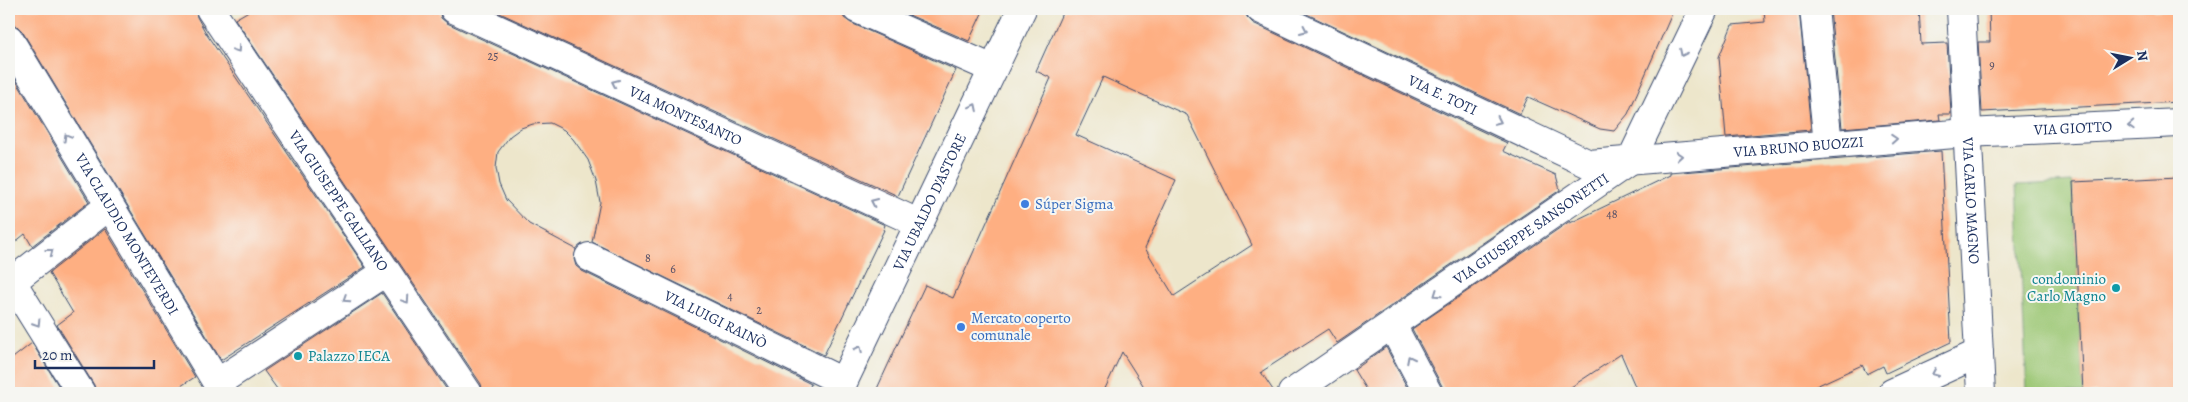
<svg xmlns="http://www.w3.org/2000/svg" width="2188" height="402" viewBox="0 0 2188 402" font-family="Alegreya,serif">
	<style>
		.green { fill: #9cc774; stroke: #5c7b69 }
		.building { fill: #feaf82; fill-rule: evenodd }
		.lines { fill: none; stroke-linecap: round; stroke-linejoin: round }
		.street-casing { stroke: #3a4a6e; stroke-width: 30 }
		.secondary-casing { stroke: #3a4a6e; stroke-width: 30 }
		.street { stroke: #fff; stroke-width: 28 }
		.secondary { stroke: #fff; stroke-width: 28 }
		.oneway { stroke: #8d97ae }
		.shop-dot { fill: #3f7fe0; stroke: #f6f6f2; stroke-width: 2 }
		.culture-dot { fill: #0f9aa8; stroke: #f6f6f2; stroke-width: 2 }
		.labels { text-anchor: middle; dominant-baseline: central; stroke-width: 4; stroke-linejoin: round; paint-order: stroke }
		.number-label { font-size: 12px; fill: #544f67 }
		.street-label { font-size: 15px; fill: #1b2f5e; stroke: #f6f6f2 }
		.shop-label { font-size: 15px; fill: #366cbe; stroke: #f6f6f2; text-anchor: start }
		.culture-label { font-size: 15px; fill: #0d838f; stroke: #f6f6f2; text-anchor: end }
	</style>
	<rect width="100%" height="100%" fill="#f6f6f2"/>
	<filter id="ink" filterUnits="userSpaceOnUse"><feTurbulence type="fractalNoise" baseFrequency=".02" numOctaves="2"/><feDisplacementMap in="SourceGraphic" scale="10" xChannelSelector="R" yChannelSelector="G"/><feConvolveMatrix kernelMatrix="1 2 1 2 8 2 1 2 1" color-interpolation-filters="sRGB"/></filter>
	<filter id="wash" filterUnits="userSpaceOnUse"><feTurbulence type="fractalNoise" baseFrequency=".0096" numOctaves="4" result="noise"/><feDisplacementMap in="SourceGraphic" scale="20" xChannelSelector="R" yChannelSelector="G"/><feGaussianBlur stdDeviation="1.12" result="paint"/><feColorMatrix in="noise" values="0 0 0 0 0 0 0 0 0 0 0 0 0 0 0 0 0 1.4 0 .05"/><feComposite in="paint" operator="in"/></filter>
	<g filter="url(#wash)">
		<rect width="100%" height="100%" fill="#ede6cb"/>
		<polygon class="green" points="2073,182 2083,393 2027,393 2017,185"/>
		<g id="blocks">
			<g class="building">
				<polygon points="9,9 195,9 197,17 207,35 365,267 221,360 22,31 17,26 9,23"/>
				<polygon points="252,9 439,9 441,18 447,23 885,225 883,230 884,230 824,355 592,242 600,202 596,181 588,160 573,139 564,130 550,123 533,124 521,128 510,136 498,152 496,168 499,184 506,200 529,224 576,249 574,259 576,266 582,271 811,384 807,393 483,393 481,384 235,19"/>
				<polygon points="491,9 842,9 844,18 851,23 956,70 898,196"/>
				<polygon points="895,9 984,9 969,41"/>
				<path d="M1064 9H1245L1247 17 1253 23 1507 143 1503 151 1556 175 1560 190 1337 343 1328 329 1261 372 1275 393H1148L1122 352 1103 393H875L925 285 953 298 1051 78 1036 71ZM1103 77 1187 115 1252 245 1174 296 1145 248 1176 180 1076 135Z"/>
				<polygon points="1296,9 1674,9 1628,114 1614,131 1600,129 1528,97 1520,114"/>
				<polygon points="1764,9 1799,9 1811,130 1726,137 1719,57 1732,25 1765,22"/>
				<polygon points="1830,9 1919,9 1921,44 1947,43 1951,114 1939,114 1940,120 1842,128"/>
				<polygon points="1989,9 2153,9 2153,11 2179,10 2179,102 1982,112 1978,42 1990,42"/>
				<polygon points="9,69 89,202 32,246 25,234 9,247"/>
				<polygon points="1941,151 1951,342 1886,373 1883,366 1867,374 1862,365 1801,393 1638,393 1621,354 1562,393 1444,393 1442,386 1412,329 1570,221 1570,223 1670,175 1670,173"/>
				<polygon points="2179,177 2179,393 2083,393 2073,182"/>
				<polygon points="105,229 195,377 170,393 96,393 94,385 57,325 73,313 49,273"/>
				<polygon points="382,293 449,393 280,393 264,371"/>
				<polygon points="32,343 63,393 9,393 9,361"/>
				<polygon points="1386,347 1410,393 1368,393 1354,370"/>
			</g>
		</g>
	</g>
	<g filter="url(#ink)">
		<use href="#blocks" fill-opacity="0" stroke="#3a4a6e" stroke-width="1"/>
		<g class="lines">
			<g class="street-casing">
				<g id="street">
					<path id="s1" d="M210 9 468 393"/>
					<path id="s2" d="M454 9 918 223"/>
					<polyline points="857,9 993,69"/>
					<path id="s3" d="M1260 9 1589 164 1967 133 2179 123"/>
					<polyline points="1814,9 1828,144"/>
					<path id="s4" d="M9 39 217 383 386 272"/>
					<path id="s5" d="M589 257 843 382"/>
					<polyline points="12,282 81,393"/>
					<polyline points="9,284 109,206"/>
					<polyline points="1392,325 1428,393"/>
					<path id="s6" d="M838 393 1022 9"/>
					<path id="s7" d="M1292 393 1631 160 1704 9"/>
					<polyline points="1892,393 1979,353"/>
				</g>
			</g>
			<g class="secondary-casing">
				<g id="secondary">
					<path id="s8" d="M1961 9 1981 393"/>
				</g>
			</g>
			<use href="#street" class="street"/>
			<use href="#secondary" class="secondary"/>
		</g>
		<defs><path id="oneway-chevron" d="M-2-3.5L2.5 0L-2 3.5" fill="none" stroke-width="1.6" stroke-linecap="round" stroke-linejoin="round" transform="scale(1.25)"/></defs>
		<g class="oneway">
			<use href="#oneway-chevron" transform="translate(1304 30) rotate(25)"/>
			<use href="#oneway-chevron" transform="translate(237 49) rotate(56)"/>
			<use href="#oneway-chevron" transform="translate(1683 53) rotate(116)"/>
			<use href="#oneway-chevron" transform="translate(615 83) rotate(-155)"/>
			<use href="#oneway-chevron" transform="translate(974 107) rotate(-64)"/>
			<use href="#oneway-chevron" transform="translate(1498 121) rotate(25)"/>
			<use href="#oneway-chevron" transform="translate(2131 126) rotate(177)"/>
			<use href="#oneway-chevron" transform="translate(67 137) rotate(-121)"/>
			<use href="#oneway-chevron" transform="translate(1894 139) rotate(-4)"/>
			<use href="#oneway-chevron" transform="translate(1679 156) rotate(-5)"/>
			<use href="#oneway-chevron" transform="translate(874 202) rotate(-155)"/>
			<use href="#oneway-chevron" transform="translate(50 252) rotate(-38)"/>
			<use href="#oneway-chevron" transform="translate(1437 294) rotate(145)"/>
			<use href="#oneway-chevron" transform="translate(346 299) rotate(147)"/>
			<use href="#oneway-chevron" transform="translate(406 300) rotate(56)"/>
			<use href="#oneway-chevron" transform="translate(37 323) rotate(58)"/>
			<use href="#oneway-chevron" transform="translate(859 349) rotate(-65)"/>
			<use href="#oneway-chevron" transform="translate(1410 359) rotate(-117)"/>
			<use href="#oneway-chevron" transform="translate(1935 373) rotate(155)"/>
		</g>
	</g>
	<g class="shop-dot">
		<circle cx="1025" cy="204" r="5"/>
		<circle cx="961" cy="327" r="5"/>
	</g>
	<g class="culture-dot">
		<circle cx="2116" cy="288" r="5"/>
		<circle cx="298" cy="356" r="5"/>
	</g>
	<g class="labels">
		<g class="number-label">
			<text x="493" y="56">25</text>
			<text x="1992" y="65">9</text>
			<text x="1612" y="214">48</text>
			<text x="648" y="258">8</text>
			<text x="673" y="269">6</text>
			<text x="730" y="296">4</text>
			<text x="759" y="310">2</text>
		</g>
		<g class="street-label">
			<text stroke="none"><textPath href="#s3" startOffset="202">VIA E. TOTI</textPath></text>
			<text stroke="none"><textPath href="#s2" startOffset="255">VIA MONTESANTO</textPath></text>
			<text stroke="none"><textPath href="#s3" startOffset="849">VIA GIOTTO</textPath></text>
			<text stroke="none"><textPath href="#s3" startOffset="574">VIA BRUNO BUOZZI</textPath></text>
			<text stroke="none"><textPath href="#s1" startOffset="231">VIA GIUSEPPE GALLIANO</textPath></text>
			<text stroke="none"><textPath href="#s6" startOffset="212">VIA UBALDO D'ASTORE</textPath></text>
			<text stroke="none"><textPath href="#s8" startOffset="192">VIA CARLO MAGNO</textPath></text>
			<text stroke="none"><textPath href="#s7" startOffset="290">VIA GIUSEPPE SANSONETTI</textPath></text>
			<text stroke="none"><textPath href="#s4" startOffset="228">VIA CLAUDIO MONTEVERDI</textPath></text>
			<text stroke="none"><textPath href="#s5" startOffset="141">VIA LUIGI RAINÒ</textPath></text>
		</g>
		<g class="shop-label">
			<text x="1035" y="204">Súper Sigma</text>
			<text x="971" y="318">Mercato coperto<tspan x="971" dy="17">comunale</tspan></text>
		</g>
		<g class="culture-label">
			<text x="2106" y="279">condominio<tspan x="2106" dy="17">Carlo Magno</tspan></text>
			<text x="308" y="356" text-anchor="start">Palazzo IECA</text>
		</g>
	</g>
	<rect width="2188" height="402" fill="none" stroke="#f6f6f2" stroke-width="30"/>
	<g transform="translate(2130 58) rotate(80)" stroke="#f6f6f2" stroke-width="4" paint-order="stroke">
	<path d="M0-4L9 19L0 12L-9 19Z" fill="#1b2f5e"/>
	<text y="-8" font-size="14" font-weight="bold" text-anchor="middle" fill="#1b2f5e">N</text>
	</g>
	<path d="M35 360v8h119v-8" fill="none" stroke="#1b2f5e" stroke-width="2.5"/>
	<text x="42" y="360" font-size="15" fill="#1b2f5e" stroke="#f6f6f2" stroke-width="4" paint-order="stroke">20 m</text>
</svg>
